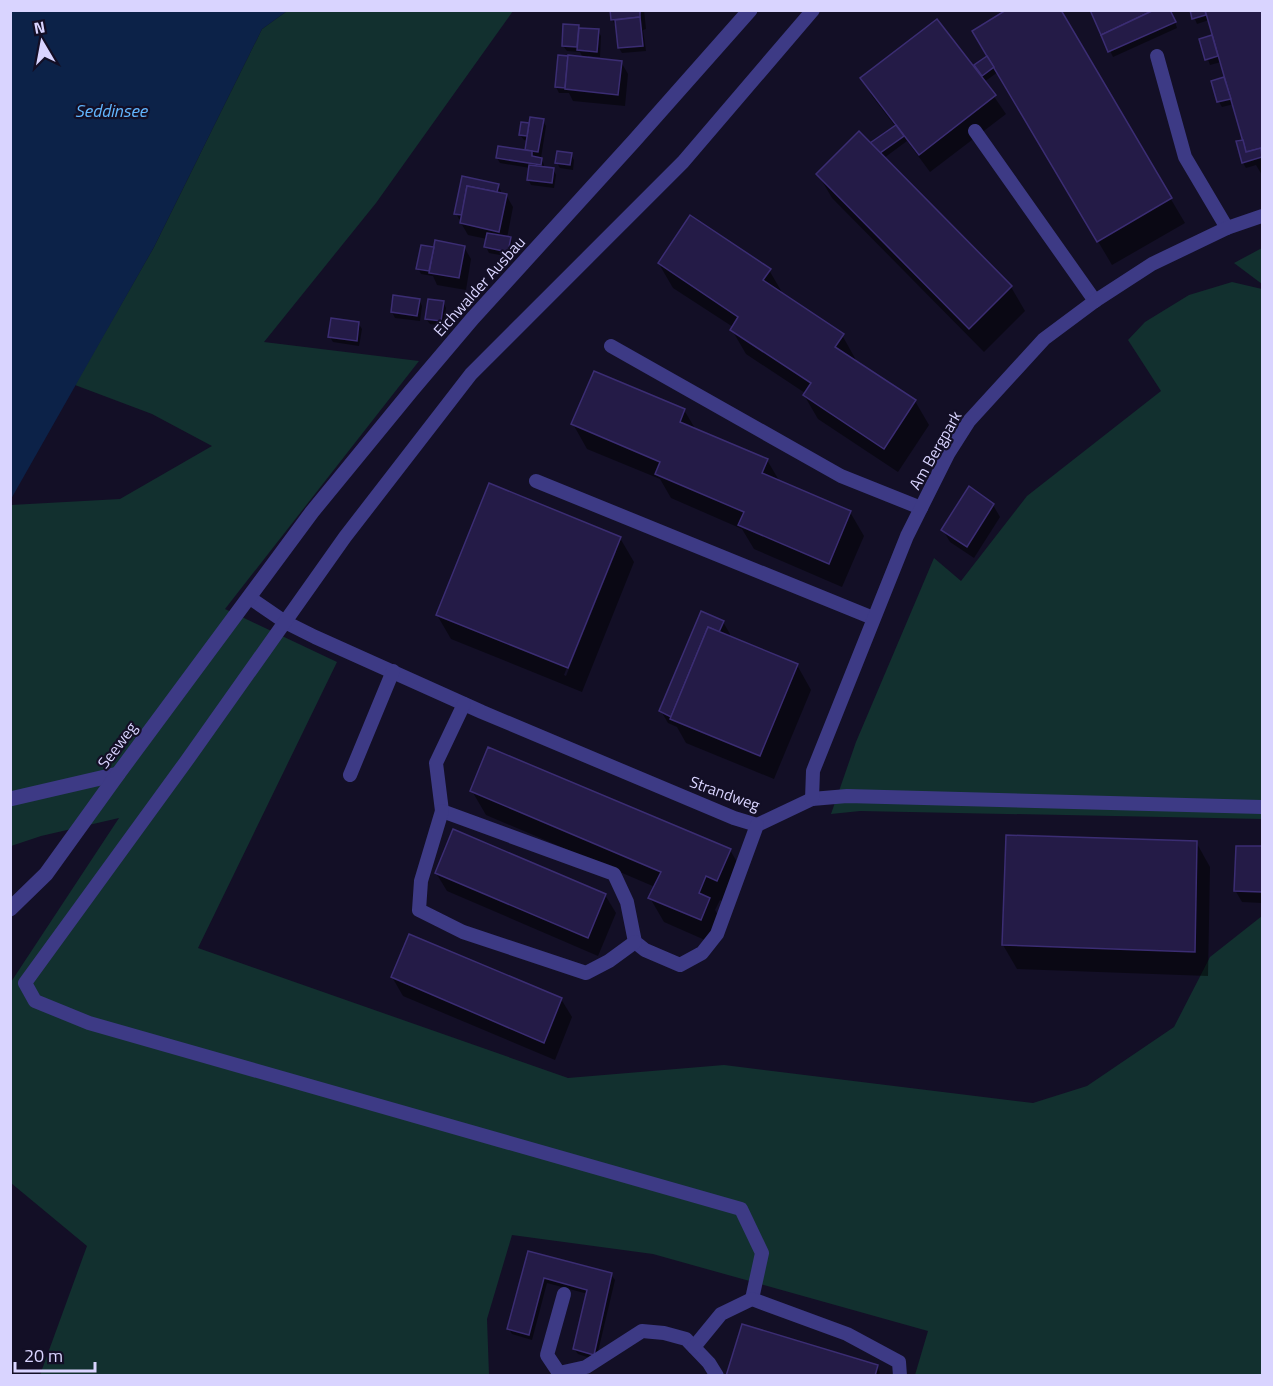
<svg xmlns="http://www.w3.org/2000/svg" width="1273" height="1386" viewBox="0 0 1273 1386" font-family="'Titillium Web',sans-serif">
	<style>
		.green { fill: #12302f }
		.water { fill: #0c2248 }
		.shadow { fill: #0007; fill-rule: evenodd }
		.building { fill: #241b47; stroke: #3b2d73; stroke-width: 1.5 }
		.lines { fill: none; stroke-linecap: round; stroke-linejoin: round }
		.lane { stroke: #3d3a85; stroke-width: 14 }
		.street { stroke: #3d3a85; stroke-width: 15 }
		.labels { text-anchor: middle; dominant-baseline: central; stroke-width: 4.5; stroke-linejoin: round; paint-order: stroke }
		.street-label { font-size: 16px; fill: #d9d4ff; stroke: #130f26 }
		.water-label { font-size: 18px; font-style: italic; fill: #62b6ff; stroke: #130f26 }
	</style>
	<rect width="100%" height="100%" fill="#130f26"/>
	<g class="green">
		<polygon points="287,11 513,11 376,203 264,342 419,361 225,609 337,662 198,948 568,1078 724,1065 1033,1103 1087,1086 1174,1027 1210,957 1262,916 1262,1375 915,1375 928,1331 653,1254 512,1235 487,1319 489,1375 40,1375 87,1246 11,1183 11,982 119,818 41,836 11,846 11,505 120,499 212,446 152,414 75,385 154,247 262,29"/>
		<polygon points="1262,248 1262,284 1234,263"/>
		<polygon points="1232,282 1262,289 1262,819 860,811 831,814 856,742 934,558 961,581 1027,496 1161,391 1128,340 1145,322 1189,295"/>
	</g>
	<polygon class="water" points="11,10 287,11 262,29 154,247 11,499"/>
	<g class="shadow">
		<polygon points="611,10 644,10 646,29 643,30 646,51 622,53 619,48 617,28 612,20"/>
		<polygon points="1059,10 1185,223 1112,265 998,72 984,82 1006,114 930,172 907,141 884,158 1011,287 1025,311 984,352 832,198 818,174 871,144 895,126 872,96 862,78 978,73"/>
		<polygon points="1091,10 1171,10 1177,28 1113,57"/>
		<polygon points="1191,10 1262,10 1262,175 1256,165 1246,168 1243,163 1244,141 1234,104 1222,107 1219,102 1213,82 1226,78 1221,62 1210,65 1201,40 1211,36 1215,42 1209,20 1197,24"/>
		<polygon points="578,27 580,29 598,31 601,36 600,57 588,56 588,59 621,62 628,74 625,106 573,101 569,93 559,93 556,87 560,57 583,58 580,52 567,51 563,46"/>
		<polygon points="543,121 546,126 541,158 544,165 544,168 553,169 556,175 554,188 531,185 528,179 530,168 500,163 497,158 526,152 528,141 524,140 520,135 522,123 531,124"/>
		<polygon points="571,155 574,160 573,170 560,168 557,163"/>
		<polygon points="463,178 498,185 501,191 500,194 506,195 513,207 507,238 510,238 513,244 511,257 489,253 486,247 487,239 468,235 461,223 462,220 459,219 456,213"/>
		<polygon points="464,247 471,259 466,290 437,285 433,276 421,274 418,268 434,251"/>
		<polygon points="659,264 769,270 783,294 842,335 856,360 855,361 915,401 929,425 898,472 818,419 804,395 805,393 746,354 732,330 733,327 673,288"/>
		<polygon points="419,300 422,306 420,321 395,318 392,312"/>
		<polygon points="443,302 446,308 443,326 430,324 426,319"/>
		<polygon points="358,323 362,329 359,346 333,342 330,337"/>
		<polygon points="684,410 696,430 767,460 780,482 850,512 864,536 842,587 754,549 742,529 671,498 660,479 587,449 573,424"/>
		<polygon points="969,489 993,505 1000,517 974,558 950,542 943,530"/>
		<path d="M620 538 634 562 582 692 451 639 437 615ZM613 552H616L566 676 564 675Z"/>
		<polygon points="723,622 730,634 728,637 797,665 811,690 774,779 686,743 677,727 668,723 661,711"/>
		<polygon points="472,791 730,850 744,874 731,905 720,900 715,910 723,923 714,944 664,922 650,898 655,887 486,815"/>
		<polygon points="1007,836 1196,842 1210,867 1208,976 1017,969 1003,945"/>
		<polygon points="1237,847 1262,847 1262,903 1242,902 1235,890"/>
		<polygon points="436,873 605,895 616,913 598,956 447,891"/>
		<polygon points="392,977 561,999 572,1017 555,1060 403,996"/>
		<polygon points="529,1253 611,1275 615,1280 596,1360 578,1354 574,1349 588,1294 547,1283 532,1340 512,1334 509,1329"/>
		<polygon points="877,1366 880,1372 879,1376 728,1376"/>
	</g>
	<g class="building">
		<polygon points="610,10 640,10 640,17 611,20"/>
		<polygon points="1006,10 1061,10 1172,198 1097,242 972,31"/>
		<polygon points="1090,10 1154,10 1101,35"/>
		<polygon points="1154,10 1170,10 1176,22 1108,52 1101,35"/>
		<polygon points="1190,10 1205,10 1206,15 1192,19"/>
		<polygon points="1205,10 1262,10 1262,148 1246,152"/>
		<polygon points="640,17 643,46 618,48 615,20"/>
		<polygon points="937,19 996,95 919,155 860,78"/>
		<polygon points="563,24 579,25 577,47 562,46"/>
		<polygon points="579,28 599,29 597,52 577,50"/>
		<polygon points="1212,35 1218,56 1205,60 1199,39"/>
		<polygon points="558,55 568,56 565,88 555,87"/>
		<polygon points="568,55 622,61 618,95 565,89"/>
		<polygon points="987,56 994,67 982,76 974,65"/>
		<polygon points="1224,77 1231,99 1217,102 1211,81"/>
		<polygon points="530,117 544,119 538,152 525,150"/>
		<polygon points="521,122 529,123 527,136 519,135"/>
		<polygon points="896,125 904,136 880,153 870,143"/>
		<polygon points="859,131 1012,286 969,329 816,174"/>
		<polygon points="1243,140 1246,152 1261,148 1262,157 1242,163 1236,141"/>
		<polygon points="498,146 532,151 532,156 542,158 541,165 496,158"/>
		<polygon points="557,151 572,153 570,165 555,163"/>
		<polygon points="529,165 554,168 552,183 527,180"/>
		<polygon points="462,176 499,184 497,192 467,186 462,215 454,214"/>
		<polygon points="467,186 507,194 499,232 460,223"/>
		<polygon points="690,215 771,269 763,280 844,334 835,347 916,400 884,449 803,395 811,383 730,330 738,317 658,263"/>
		<polygon points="487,233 511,237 508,252 484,247"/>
		<polygon points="435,240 465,246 459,278 429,273"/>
		<polygon points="421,245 434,247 429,271 416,269"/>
		<polygon points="393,295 420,299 417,316 391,312"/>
		<polygon points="428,299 444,301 441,321 425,319"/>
		<polygon points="331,318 359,322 357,341 328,337"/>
		<polygon points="594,371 685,409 680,422 768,459 762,473 851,511 829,564 738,525 744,512 655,474 660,462 571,424"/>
		<polygon points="489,483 621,537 568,668 436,615"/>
		<polygon points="969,486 994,504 967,547 941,530"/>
		<polygon points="701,611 724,621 719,632 708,627 671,717 659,711"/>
		<polygon points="708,627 798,664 760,756 670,719"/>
		<polygon points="488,747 731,849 717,881 706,876 699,893 710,898 701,920 648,898 661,872 470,791"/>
		<polygon points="453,829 606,894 588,938 435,873"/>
		<polygon points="1006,835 1197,841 1195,952 1002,945"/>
		<polygon points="1236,846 1262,846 1262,892 1234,891"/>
		<polygon points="409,934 562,998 544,1043 391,977"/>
		<polygon points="528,1251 612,1273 594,1355 573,1349 587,1290 544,1278 529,1335 507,1329"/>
		<polygon points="742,1324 878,1365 875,1376 726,1376"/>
	</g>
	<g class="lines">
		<g class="lane">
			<polyline points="1157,56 1185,157 1227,228"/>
			<polyline points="975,131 1095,301"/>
			<polyline points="611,346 841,476 921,508"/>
			<polyline points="536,481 873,618"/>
			<polyline points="250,598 285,622 315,637 482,712 734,818 757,825 812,799 847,796 1262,807"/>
			<polyline points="464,704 436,763 442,811 614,874 627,902 635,942 645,950 680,965 702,953 717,934 757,825"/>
			<polyline points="350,775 393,671"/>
			<polyline points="812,799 813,771 907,536 948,454 969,421 1044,339 1095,301 1152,264 1227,228 1262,216"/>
			<polyline points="442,811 421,881 419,910 463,932 586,973 609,961 635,942"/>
			<polyline points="564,1294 547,1355 559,1373 586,1367 642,1331 664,1333 686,1339 709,1363 717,1376"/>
			<polyline points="752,1299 762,1253 741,1209 89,1023 35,1001 25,983 185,763 345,537 471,374 683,162 813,10"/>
			<polyline points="694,1347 721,1314 752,1299 847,1334 899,1362 900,1376"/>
		</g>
		<g class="street">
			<polyline points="10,799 118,774"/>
			<polyline points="10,909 46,874 118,774 312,512 412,390 473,318 634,141 750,10"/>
		</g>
	</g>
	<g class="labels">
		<g class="street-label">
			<text transform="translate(479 286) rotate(-48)">Eichwalder Ausbau</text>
			<text transform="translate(935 450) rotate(-60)">Am Bergpark</text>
			<text transform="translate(117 745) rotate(-53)">Seeweg</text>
			<text transform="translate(725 793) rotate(20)">Strandweg</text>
		</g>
		<g class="water-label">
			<text x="111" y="110">Seddinsee</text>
		</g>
	</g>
	<rect width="1273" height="1386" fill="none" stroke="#d9d4ff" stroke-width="24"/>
	<g transform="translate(42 42) rotate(350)" stroke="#130f26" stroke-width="4.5" paint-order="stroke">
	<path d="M0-4.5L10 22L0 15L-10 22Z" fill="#d9d4ff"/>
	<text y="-9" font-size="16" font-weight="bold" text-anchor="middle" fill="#d9d4ff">N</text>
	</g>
	<path d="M15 1362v9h80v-9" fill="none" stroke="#d9d4ff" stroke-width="3"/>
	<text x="24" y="1362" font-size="18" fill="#d9d4ff" stroke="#130f26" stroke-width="4.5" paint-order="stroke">20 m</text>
</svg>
